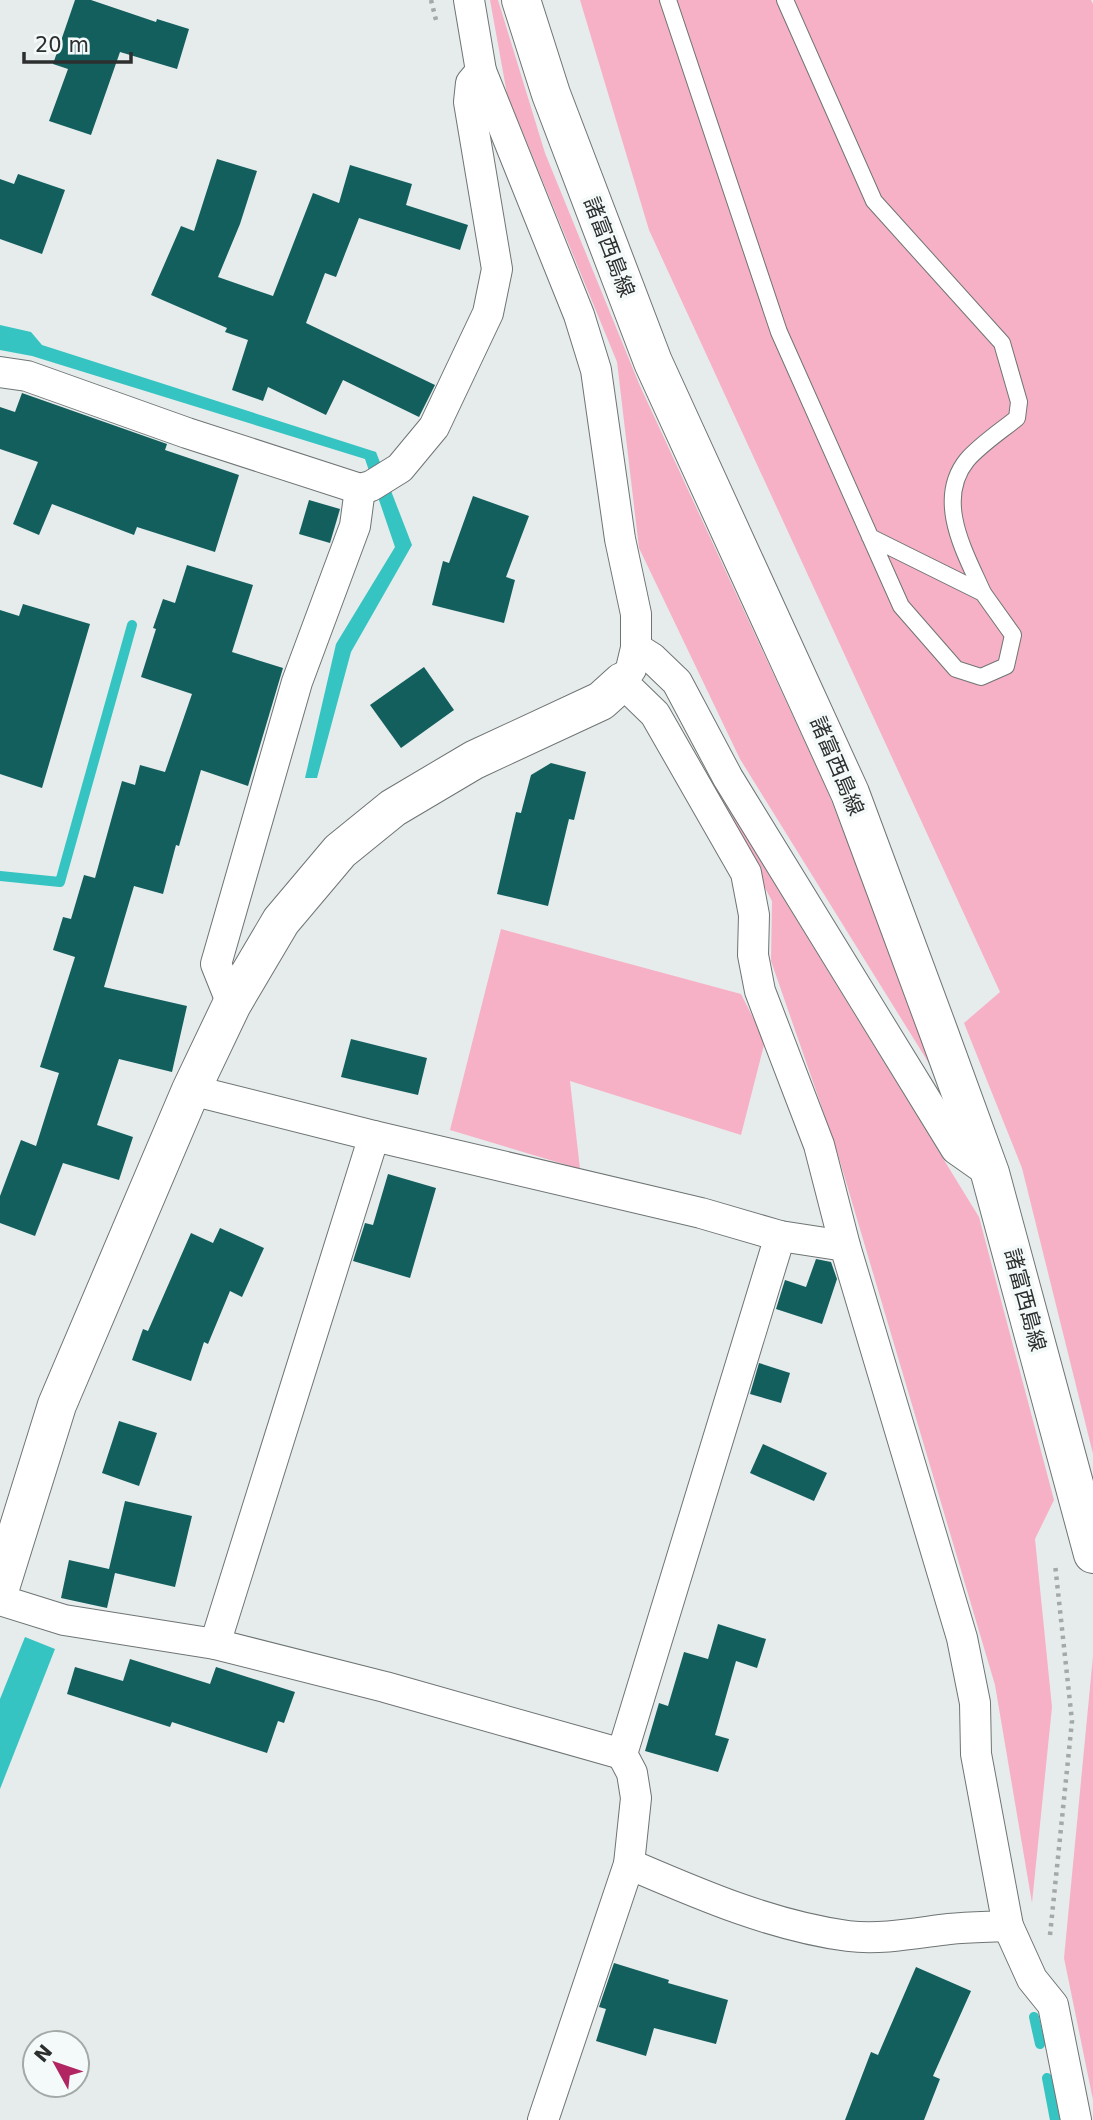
<svg xmlns="http://www.w3.org/2000/svg" width="1093" height="2120" viewBox="0 0 1093 2120" font-family="'DejaVu Sans','Noto Sans JP',sans-serif">
	<style>
		.green { fill: #f7b1c6 }
		.water { fill: #36c4c2 }
		.lines { fill: none; stroke-linecap: round; stroke-linejoin: round }
		.stream { stroke: #36c4c2; stroke-width: 10 }
		.building { fill: #135f5e }
		.service-casing { stroke: #6f7474; stroke-width: 18 }
		.minor-casing { stroke: #6f7474; stroke-width: 32 }
		.tertiary-casing { stroke: #6f7474; stroke-width: 40 }
		.primary-casing { stroke: #6f7474; stroke-width: 40 }
		.path { stroke: #a3a8a8; stroke-width: 4.5; stroke-dasharray: 3.5 5; stroke-linecap: butt }
		.service { stroke: #fff; stroke-width: 16 }
		.minor { stroke: #fff; stroke-width: 30 }
		.tertiary { stroke: #fff; stroke-width: 38 }
		.primary { stroke: #fff; stroke-width: 38 }
		.labels { text-anchor: middle; dominant-baseline: central; stroke-width: 7; stroke-linejoin: round; paint-order: stroke }
		.street-label { font-size: 21px; fill: #2d2f2f; stroke: #f4faf9 }
	</style>
	<rect width="100%" height="100%" fill="#e6ecec"/>
	<g class="green">
		<polygon points="490,0 498,0 545,153 640,386 827,790 948,1094 740,759 639,548 617,362 507,94"/>
		<polygon points="580,0 1091,0 1093,4 1093,1454 1022,1168 964,1023 1000,992 649,230"/>
		<polygon points="683,735 979,1217 1054,1500 1035,1539 1052,1707 1032,1903 995,1685 836,1148 771,961 772,901"/>
		<polygon points="501,929 741,994 765,1041 741,1135 570,1081 580,1169 450,1130"/>
		<polygon points="1093,1656 1093,2100 1064,1958"/>
	</g>
	<g class="water">
		<polygon points="0,325 31,332 42,345 376,452 412,545 351,652 317,778 305,778 336,644 395,547 365,459 32,356 0,350"/>
		<polygon points="25,1637 55,1649 0,1789 0,1699"/>
	</g>
	<g class="lines">
		<g class="stream">
			<polyline points="0,876 60,882 132,625"/>
			<polyline points="1034,2017 1040,2044"/>
			<polyline points="1047,2078 1055,2120"/>
		</g>
	</g>
	<g class="building">
		<polygon points="75,0 91,0 156,22 157,19 189,29 177,69 120,52 91,135 49,121 68,69 53,64"/>
		<polygon points="217,159 257,171 240,224 218,277 273,296 313,193 339,203 350,165 412,184 406,205 468,225 460,250 359,218 336,277 325,273 306,323 435,385 419,417 343,380 326,415 268,387 263,401 232,390 248,340 225,332 227,328 151,295 181,226 194,231"/>
		<polygon points="18,174 65,190 42,254 0,239 0,179 14,184"/>
		<polygon points="22,393 167,444 165,450 239,475 215,552 137,527 134,535 52,504 39,535 13,524 38,462 0,449 0,407 15,412"/>
		<polygon points="473,496 529,516 506,577 515,580 504,623 432,605 443,561 449,563"/>
		<polygon points="309,500 340,509 330,543 299,534"/>
		<polygon points="187,565 253,585 232,652 283,668 248,786 201,770 179,846 176,845 163,894 134,886 104,987 187,1006 172,1072 119,1059 97,1125 133,1137 119,1180 63,1163 35,1236 0,1223 0,1196 21,1140 36,1146 59,1073 40,1067 75,957 53,950 63,917 71,919 84,875 95,878 122,781 135,785 140,765 165,772 192,694 141,677 156,629 153,628 163,599 175,603"/>
		<polygon points="23,604 90,624 42,788 0,774 0,610 19,616"/>
		<polygon points="424,667 454,710 401,748 370,705"/>
		<polygon points="551,763 586,772 574,820 569,819 548,906 497,894 516,812 521,813 531,775"/>
		<polygon points="351,1039 427,1058 418,1095 341,1077"/>
		<polygon points="388,1174 436,1188 410,1278 353,1261 365,1223 373,1225"/>
		<polygon points="220,1228 264,1248 242,1297 230,1291 208,1344 204,1342 191,1381 132,1360 143,1329 148,1331 191,1233 213,1243"/>
		<polygon points="816,1259 831,1262 837,1279 822,1324 776,1309 785,1280 806,1287"/>
		<polygon points="759,1363 790,1373 781,1403 750,1394"/>
		<polygon points="119,1421 157,1433 139,1486 102,1473"/>
		<polygon points="763,1444 827,1473 814,1501 750,1473"/>
		<polygon points="125,1501 192,1516 175,1587 115,1573 107,1608 61,1598 69,1560 109,1569"/>
		<polygon points="718,1624 766,1639 757,1668 736,1661 715,1735 729,1739 718,1772 645,1751 659,1703 668,1706 684,1652 708,1659"/>
		<polygon points="130,1659 210,1684 216,1667 295,1692 284,1723 278,1721 267,1753 172,1722 170,1727 67,1694 75,1667 123,1681"/>
		<polygon points="614,1963 669,1980 668,1983 728,2000 716,2044 654,2028 646,2056 596,2041 606,2009 599,2007"/>
		<polygon points="916,1967 971,1991 933,2076 940,2079 924,2120 845,2120 871,2052 878,2055"/>
	</g>
	<g class="lines">
		<g class="service-casing">
			<g id="service">
				<polyline points="668,0 779,332 901,606 956,669 981,677 1006,666 1013,635 983,593 870,537"/>
				<path d="M785 0 874 201 1002 343 1019 402 1017 418C1001 431 981 444 967 460 934 501 966 554 983 593"/>
			</g>
		</g>
		<g class="minor-casing">
			<g id="minor">
				<polyline points="469,0 481,71 579,315 596,370 620,539 636,614 636,648 631,669 622,682 655,714 746,873 754,915 753,955 760,991 819,1145 845,1246 962,1638 975,1703 976,1754 1008,1926 1032,1979 1053,2005 1076,2120"/>
				<polyline points="0,372 27,376 187,433 360,489 371,486 400,468 434,427 488,313 497,269 469,102 471,83 481,71"/>
				<polyline points="636,648 652,658 677,682 728,778 956,1149 990,1173"/>
				<polyline points="232,1004 216,964 297,682 355,526 360,489"/>
				<polyline points="191,1090 374,1136 701,1213 780,1236 845,1246"/>
				<polyline points="0,1600 64,1620 215,1644 385,1687 622,1754"/>
				<polyline points="215,1644 374,1136"/>
				<path d="M629 1864C699 1894 772 1926 848 1936 881 1940 916 1933 949 1929 968 1927 988 1927 1008 1926"/>
				<polyline points="543,2120 629,1864 636,1798 632,1773 622,1754 780,1236"/>
			</g>
		</g>
		<g class="tertiary-casing">
			<polyline id="tertiary" points="0,1588 57,1405 191,1090 232,1004 281,921 340,851 393,808 474,760 601,701 622,682"/>
		</g>
		<g class="primary-casing">
			<polyline id="primary" points="521,0 551,94 653,362 850,793 939,1033 990,1173 1093,1554"/>
		</g>
		<g class="path">
			<polyline points="431,0 436,20"/>
			<polyline points="1050,1935 1072,1721 1055,1564"/>
		</g>
		<use href="#service" class="service"/>
		<use href="#minor" class="minor"/>
		<use href="#tertiary" class="tertiary"/>
		<use href="#primary" class="primary"/>
	</g>
	<g class="labels">
		<g class="street-label">
			<text transform="translate(609 247) rotate(69)">諸富西島線</text>
			<text transform="translate(837 766) rotate(67)">諸富西島線</text>
			<text transform="translate(1025 1300) rotate(75)">諸富西島線</text>
		</g>
	</g>
	<g transform="translate(56 2064) rotate(310)"><circle r="33" fill="#f4faf9" stroke="#a4a9a8" stroke-width="2"/>
	<path d="M0-5L12 26L0 18L-12 26Z" fill="#b02562"/>
	<text y="-10" font-size="19" font-weight="bold" text-anchor="middle" fill="#2d2f2f">N</text>
	</g>
	<path d="M24 52v10h107v-10" fill="none" stroke="#2d2f2f" stroke-width="3.5"/>
	<text x="35" y="52" font-size="21" fill="#2d2f2f" stroke="#f4faf9" stroke-width="5" paint-order="stroke">20 m</text>
</svg>
